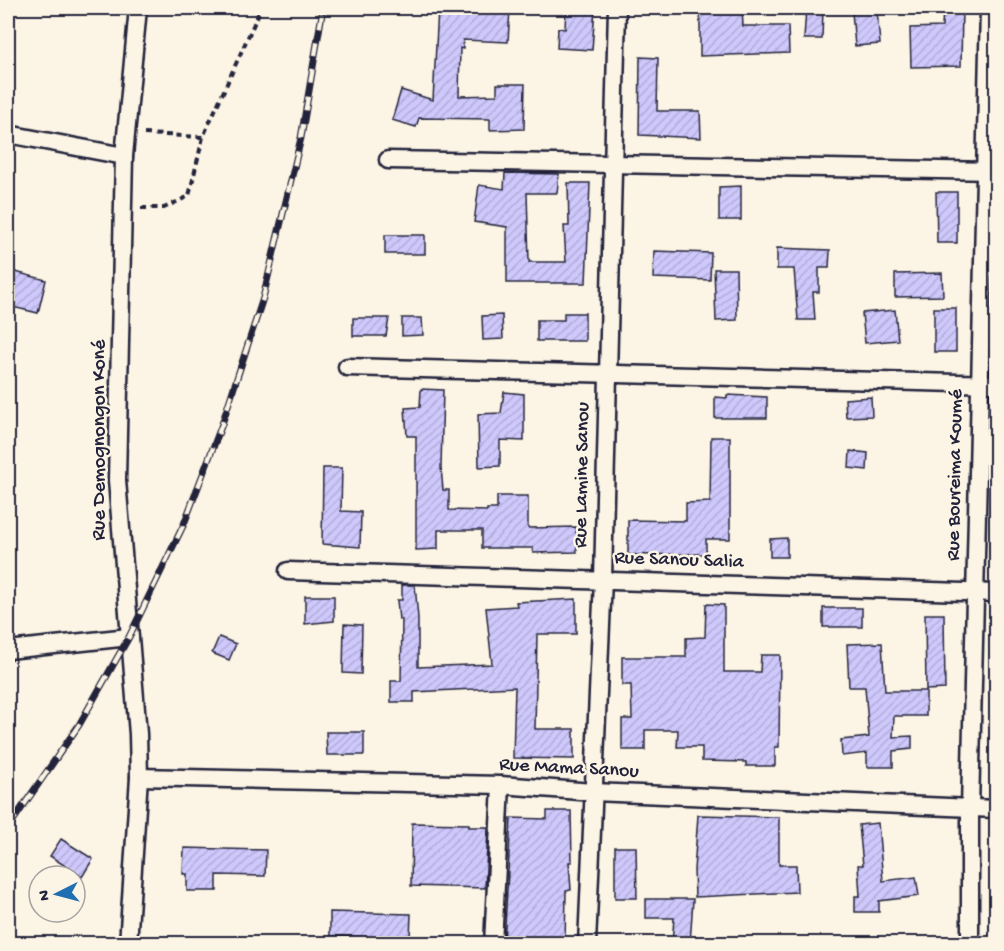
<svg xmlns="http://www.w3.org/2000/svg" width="1004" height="951" viewBox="0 0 1004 951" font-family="'Gochi Hand',sans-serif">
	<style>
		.building { fill: url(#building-hatch); stroke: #22223b; stroke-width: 1.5 }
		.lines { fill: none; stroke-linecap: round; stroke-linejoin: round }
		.minor-casing { stroke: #22223b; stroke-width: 21 }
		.path { stroke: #22223b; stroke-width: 4; stroke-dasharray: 6 4.5; stroke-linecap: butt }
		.minor { stroke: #fcf5e5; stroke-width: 16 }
		.rail-casing { stroke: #22223b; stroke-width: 7 }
		.rail { stroke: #fcf5e5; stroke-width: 4.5; stroke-dasharray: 14; stroke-linecap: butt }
		.labels { text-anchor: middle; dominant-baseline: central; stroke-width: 5; stroke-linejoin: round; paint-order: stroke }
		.street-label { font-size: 20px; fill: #22223b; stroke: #fcf5e5 }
	</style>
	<defs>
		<pattern id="building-hatch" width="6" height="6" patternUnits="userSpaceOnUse" patternTransform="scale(1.5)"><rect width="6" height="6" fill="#cec8fb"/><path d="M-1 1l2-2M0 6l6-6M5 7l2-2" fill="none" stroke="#b1acd8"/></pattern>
	</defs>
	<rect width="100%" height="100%" fill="#fcf5e5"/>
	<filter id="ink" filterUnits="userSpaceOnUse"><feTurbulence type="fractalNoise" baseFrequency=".0167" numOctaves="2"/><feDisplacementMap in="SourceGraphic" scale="12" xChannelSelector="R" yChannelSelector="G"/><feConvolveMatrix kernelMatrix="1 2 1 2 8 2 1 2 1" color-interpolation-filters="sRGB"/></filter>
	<g filter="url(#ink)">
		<g class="building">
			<polygon points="491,8 510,8 508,42 463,40 463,49 460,48 459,96 497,95 497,84 525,84 524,129 490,130 490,119 419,118 416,127 392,120 401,90 433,100 438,9 491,11"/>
			<polygon points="566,8 595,8 592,50 557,48 558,28 565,29"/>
			<polygon points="700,8 742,8 743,26 788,26 789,53 700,56"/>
			<polygon points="806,8 823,8 822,39 804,39"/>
			<polygon points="943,8 962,8 961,66 911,67 910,28 942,27"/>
			<polygon points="877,10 880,44 855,46 852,12"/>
			<polygon points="640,57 658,58 657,111 700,111 701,138 639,135"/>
			<polygon points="505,173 559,174 557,193 527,193 529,262 566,262 564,226 569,226 568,183 590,183 586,283 507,283 507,227 474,222 479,185 504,189"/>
			<polygon points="741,186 741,220 719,220 719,187"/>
			<polygon points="936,192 957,192 957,243 937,243"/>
			<rect x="385" y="235" width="40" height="19"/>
			<polygon points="777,248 830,250 829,268 819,268 819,292 813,292 815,320 798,320 794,269 777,269"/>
			<polygon points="654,251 711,253 710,280 653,278"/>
			<polygon points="714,269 736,269 737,320 716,321"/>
			<polygon points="8,270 46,280 38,313 8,306"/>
			<polygon points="942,273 943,296 895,297 895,274"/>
			<rect x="934" y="308" width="22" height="44"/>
			<polygon points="895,310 898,340 865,343 862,313"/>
			<polygon points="564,313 585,313 585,341 537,341 537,320 564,320"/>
			<polygon points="502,315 503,339 483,340 482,316"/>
			<polygon points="353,318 389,318 386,336 353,336"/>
			<polygon points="402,318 422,318 423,335 402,336"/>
			<polygon points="421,389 443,390 441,467 443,490 449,490 449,510 487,511 487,509 497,509 497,496 528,496 528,528 576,527 577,552 533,553 533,548 482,548 482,530 438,530 438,549 416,550 416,436 407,436 405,408 420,407"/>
			<polygon points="504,392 524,394 524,441 500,440 500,466 479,467 478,414 501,413"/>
			<polygon points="727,395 767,397 767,418 715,418 715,397 727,398"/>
			<polygon points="871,397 872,416 846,417 845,399"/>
			<polygon points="711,437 730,437 730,539 706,539 706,554 628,555 628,520 686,521 686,503 710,502"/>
			<polygon points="850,451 868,453 867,470 849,468"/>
			<polygon points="323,468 342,468 341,511 361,512 360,547 322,544"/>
			<polygon points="787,538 787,557 770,557 770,539"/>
			<polygon points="402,585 415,585 418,618 418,667 492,664 486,608 517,606 516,602 576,599 576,634 537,634 535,729 574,729 574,759 513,758 515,687 414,692 414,702 391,702 391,681 401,681 402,619 399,620 397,600 402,600"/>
			<polygon points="305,596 334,596 334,621 305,624"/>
			<polygon points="706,604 724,605 724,672 760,672 761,655 780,655 779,747 775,747 775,766 746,766 746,762 702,761 702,747 677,747 678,730 645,730 645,750 622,750 622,719 632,719 631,685 622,685 622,657 686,657 686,638 705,637"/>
			<rect x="823" y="608" width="39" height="19"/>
			<polygon points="925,614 944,614 945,689 926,690"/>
			<polygon points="344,624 362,625 361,674 343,673"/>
			<polygon points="219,637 236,644 229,660 212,653"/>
			<polygon points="882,643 885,691 926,691 926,716 894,716 893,737 912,736 912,749 893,751 893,767 867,767 867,753 842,756 841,740 869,737 865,687 849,687 847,644"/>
			<polygon points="326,732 364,732 364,755 327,755"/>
			<polygon points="547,811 571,811 572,862 569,862 571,890 566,891 565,944 504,944 511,818 547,819"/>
			<polygon points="698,815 779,817 779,865 796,865 797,892 695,897 694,870"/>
			<polygon points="412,823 469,824 469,827 488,827 485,888 411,886"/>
			<polygon points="878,823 883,881 916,877 919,896 879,901 879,912 855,912 855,896 860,896 858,865 863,865 859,825"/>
			<polygon points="61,839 93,859 82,877 50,856"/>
			<polygon points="615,847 636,847 637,898 615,898"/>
			<polygon points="184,848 266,850 265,876 217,875 217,891 187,891 187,874 183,874"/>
			<polygon points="646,899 693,899 690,944 672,944 674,918 646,918"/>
			<polygon points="330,912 411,914 410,938 330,936"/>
		</g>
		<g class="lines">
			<g class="minor-casing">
				<g id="minor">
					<polyline points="8,134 124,156"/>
					<polyline points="388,160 996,171"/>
					<polyline points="347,367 996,384"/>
					<polyline points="288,571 996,593"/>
					<polyline points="8,650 129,637"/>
					<polyline points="139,777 501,785 593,792 996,809"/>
					<polyline points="128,944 139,777 138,734 117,480 124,156 138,8"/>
					<polyline points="493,944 501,785"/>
					<polyline points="587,944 603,579 617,8"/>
					<polyline points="970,944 970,809 989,8"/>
				</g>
			</g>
			<g class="path">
				<polyline points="144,134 203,137"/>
				<polyline points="141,208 164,208 189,196 203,137 261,8"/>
			</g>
			<use href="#minor" class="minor"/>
			<g class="rail-casing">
				<polyline id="rail" points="8,828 79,725 129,637 184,524 222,424 263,298 301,138 323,8"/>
			</g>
			<use href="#rail" class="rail"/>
		</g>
	</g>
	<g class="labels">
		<g class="street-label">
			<text transform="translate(100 440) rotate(-90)">Rue Demognongon Koné</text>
			<text transform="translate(583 475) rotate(-89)">Rue Lamine Sanou</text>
			<text transform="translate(956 475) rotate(-89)">Rue Boureima Koumé</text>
			<text transform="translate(679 561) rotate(2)">Rue Sanou Salia</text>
			<text transform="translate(569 769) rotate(3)">Rue Mama Sanou</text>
		</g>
	</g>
	<rect width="1004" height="951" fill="none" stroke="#fcf5e5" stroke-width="30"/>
	<rect x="15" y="15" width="974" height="921" fill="none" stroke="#22223b" stroke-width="2" filter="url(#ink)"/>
	<g transform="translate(57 894) rotate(264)"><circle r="28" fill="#fcf5e5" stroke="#a5a1a1" stroke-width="1.5"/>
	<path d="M0-4.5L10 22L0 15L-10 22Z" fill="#1f6fb2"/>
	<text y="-9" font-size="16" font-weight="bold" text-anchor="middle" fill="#22223b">N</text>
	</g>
</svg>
